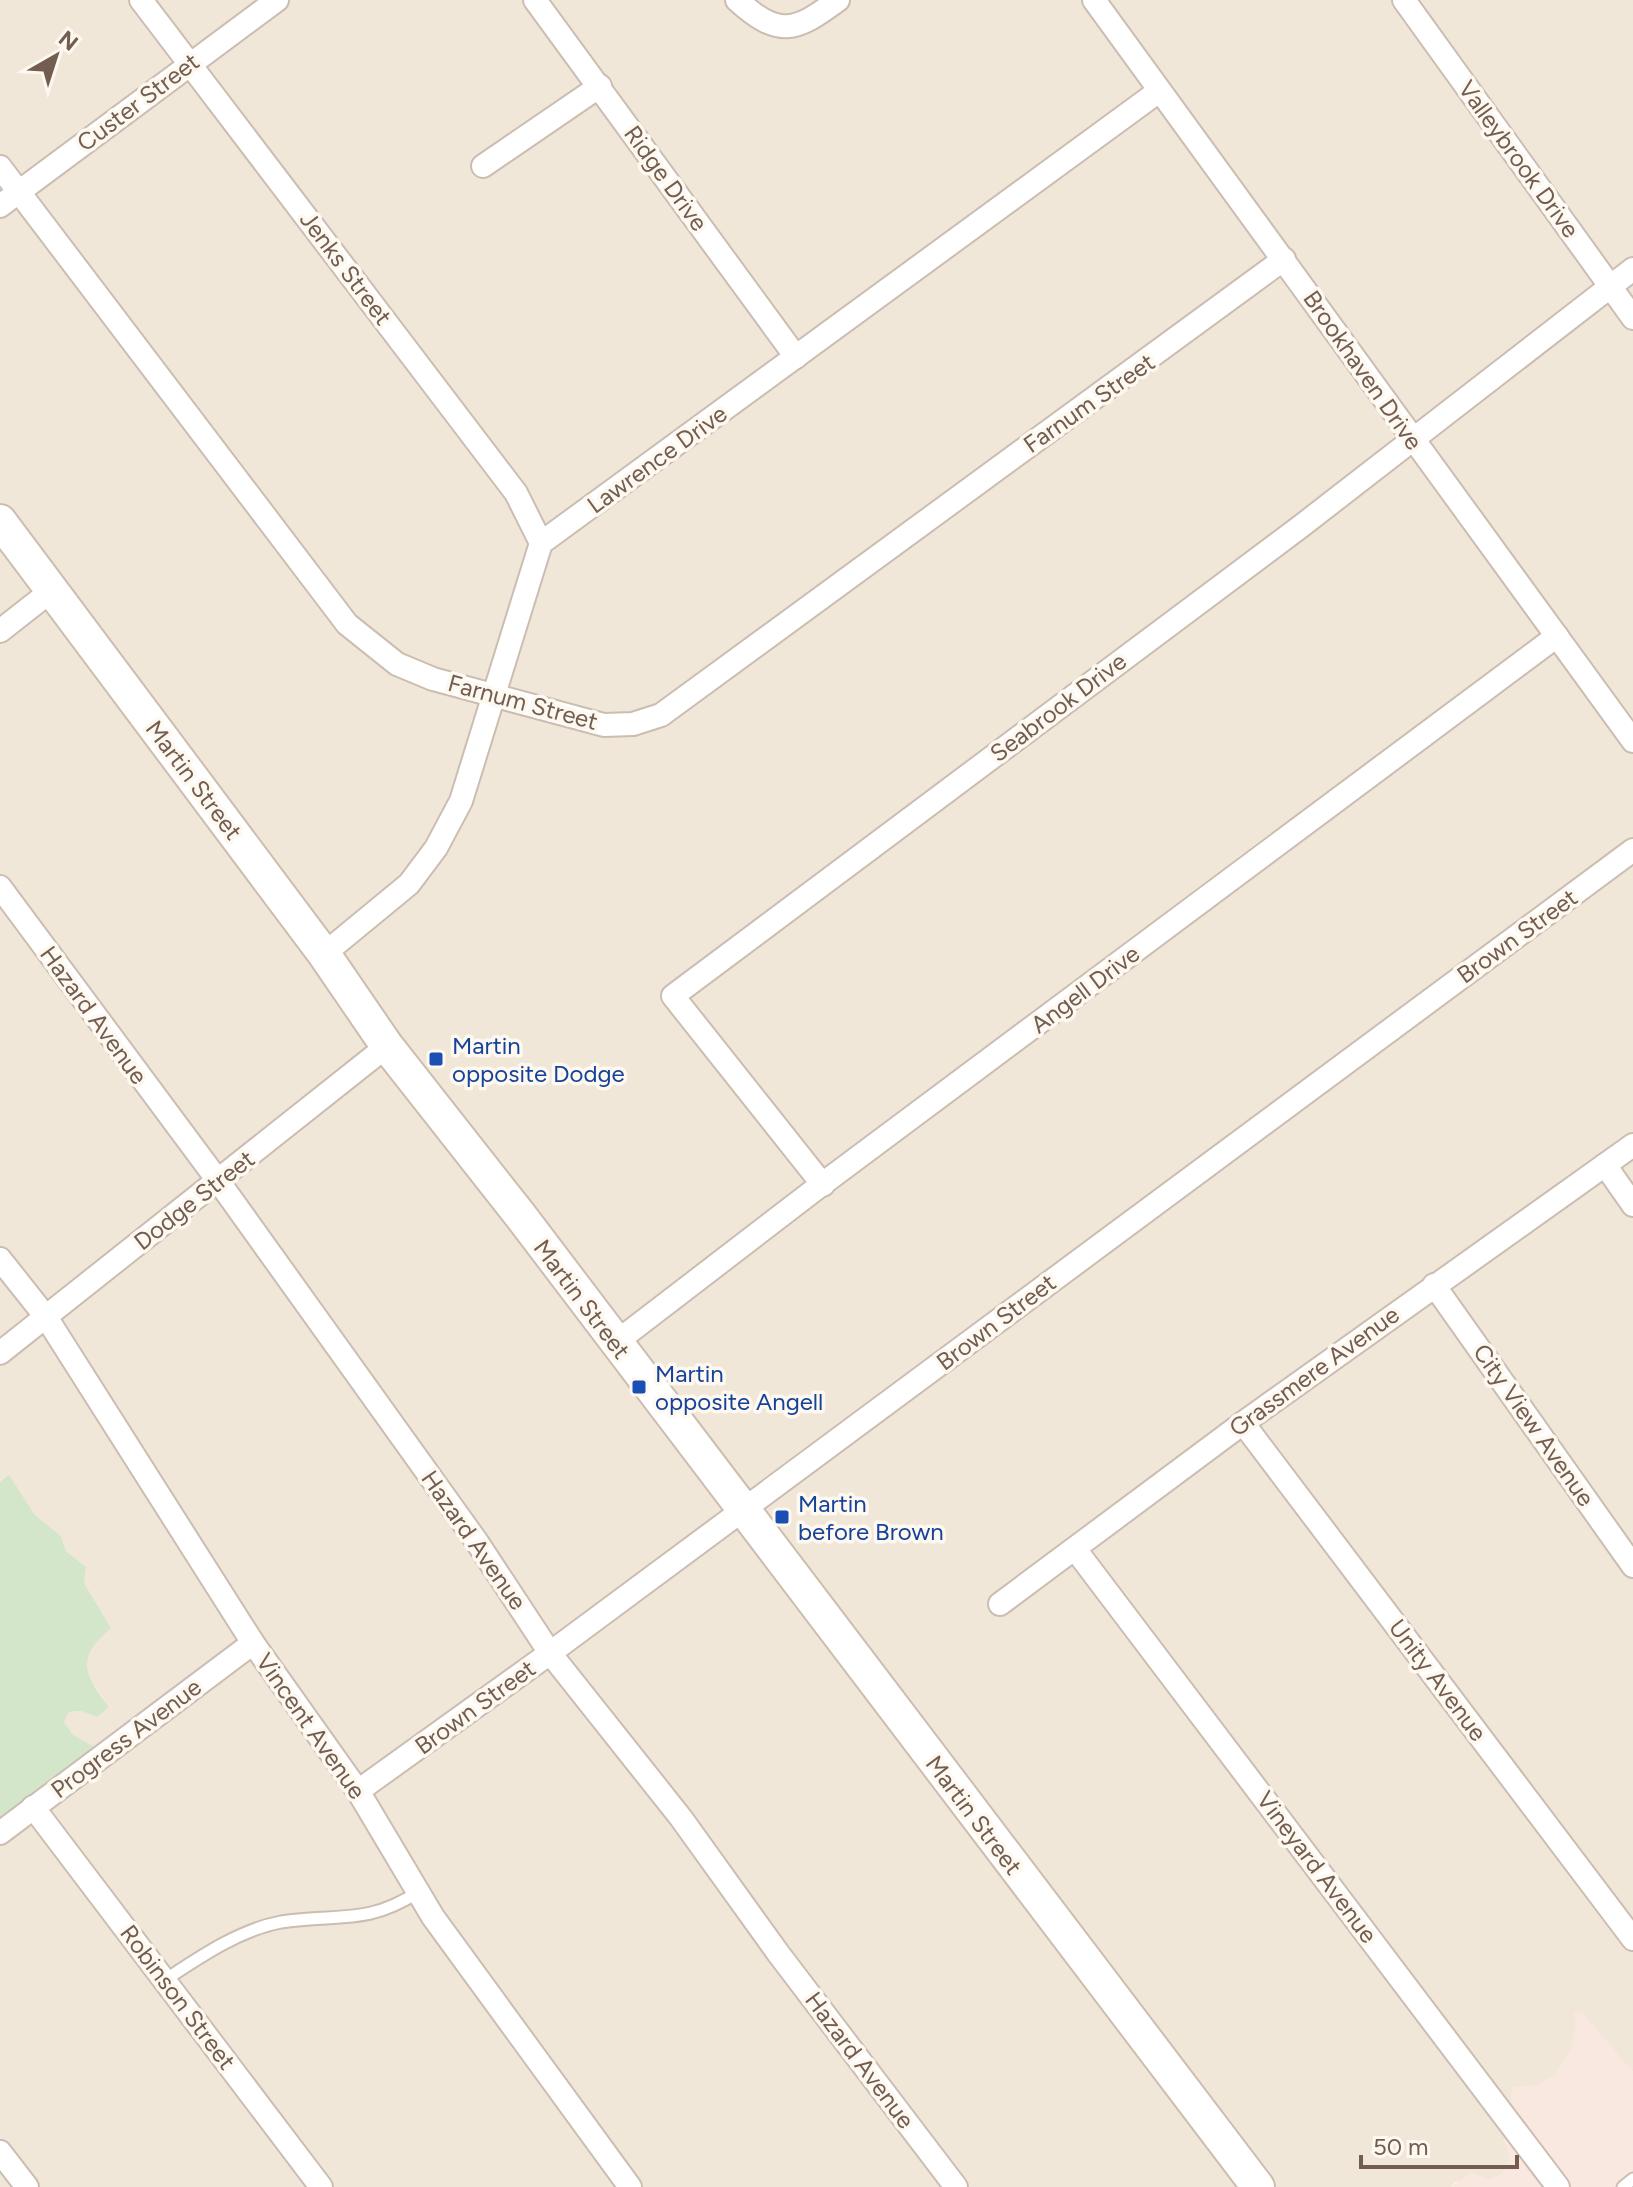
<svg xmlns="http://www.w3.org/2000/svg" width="1633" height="2187" viewBox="0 0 1633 2187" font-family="Figtree,sans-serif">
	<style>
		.residential { fill: #f1e7d9 }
		.commercial { fill: #f9e8df }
		.green { fill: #d4e6ca }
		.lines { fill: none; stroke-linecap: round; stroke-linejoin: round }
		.lane-casing { stroke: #cbbdb1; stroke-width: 15 }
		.street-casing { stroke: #cbbdb1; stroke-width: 26 }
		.secondary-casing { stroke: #cdbdaf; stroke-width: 36 }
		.lane { stroke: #fff; stroke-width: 11 }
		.street { stroke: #fff; stroke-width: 22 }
		.secondary { stroke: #fff; stroke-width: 32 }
		.transit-dot { fill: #1a4fb4; stroke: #fdf8f0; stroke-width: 3 }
		.labels { text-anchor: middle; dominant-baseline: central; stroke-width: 7; stroke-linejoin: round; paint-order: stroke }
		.street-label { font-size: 24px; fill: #725d50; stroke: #fdf8f0 }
		.transit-label { font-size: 24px; fill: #164399; stroke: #fdf8f0; text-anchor: start }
	</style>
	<rect width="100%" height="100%" fill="#faf4ea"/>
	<polygon class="residential" points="0,0 1633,0 1633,2072 1576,2027 1570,2053 1555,2075 1538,2085 1512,2088 1510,2159 1502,2174 1490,2180 1455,2182 1451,2187 0,2187 0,1831 103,1751 73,1736 64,1722 69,1712 81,1711 97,1717 109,1707 86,1673 87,1654 93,1643 111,1628 84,1583 85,1566 66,1551 61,1536 35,1515 9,1476 0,1482"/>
	<polygon class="commercial" points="1581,2011 1633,2072 1633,2187 1451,2187 1471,2173 1490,2180 1502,2174 1510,2159 1504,2140 1509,2137 1506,2115 1512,2102 1512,2088 1538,2085 1555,2075 1570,2053 1576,2027 1574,2012"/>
	<path class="green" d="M9 1475 35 1515 61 1536 66 1551 86 1567 84 1583 111 1628C75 1658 84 1674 109 1707L97 1717 81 1711 69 1712 64 1722 73 1735 104 1752 0 1831V1482Z"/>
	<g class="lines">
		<g class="lane-casing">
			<g id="lane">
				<path d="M165 1980C200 1957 239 1930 281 1922 336 1913 366 1926 418 1892"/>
				<polyline points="1623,2187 1633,2179"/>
			</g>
		</g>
		<g class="street-casing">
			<g id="street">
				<polyline points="141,0 516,493 541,543"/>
				<polyline points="535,0 796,357"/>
				<path d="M737 0C779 38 795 32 838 0"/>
				<polyline points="1094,0 1633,741"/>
				<polyline points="1404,0 1633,318"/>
				<polyline points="483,166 600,86"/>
				<polyline points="0,167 347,624 397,664 433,679 604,725 633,724 661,715 1284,259"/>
				<polyline points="0,206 277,0"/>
				<polyline points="0,631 51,591"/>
				<polyline points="0,887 219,1182 477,1542 550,1653 681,1818 778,1953 956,2187"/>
				<polyline points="324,954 409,884 436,848 461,801 541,543 1159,91"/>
				<polyline points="1605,1165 1633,1205"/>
				<polyline points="823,1185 673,996 1300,527 1633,269"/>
				<polyline points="0,1259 46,1317 253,1643 358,1791 433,1917 630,2187"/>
				<polyline points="1434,1285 1633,1566"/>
				<polyline points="615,1343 817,1188 1557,636"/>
				<polyline points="0,1353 387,1046"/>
				<polyline points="1243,1423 1633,1939"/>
				<polyline points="1075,1549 1558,2187"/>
				<polyline points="1000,1604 1243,1423 1633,1145"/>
				<polyline points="358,1791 550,1653 1633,850"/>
				<polyline points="33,1807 321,2187"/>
				<polyline points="0,1833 253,1643"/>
				<polyline points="0,2152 27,2187"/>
			</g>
		</g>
		<g class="secondary-casing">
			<polyline id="secondary" points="0,521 324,954 387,1046 520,1215 1258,2187"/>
		</g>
		<use href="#lane" class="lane"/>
		<use href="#street" class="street"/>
		<use href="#secondary" class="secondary"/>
	</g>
	<g class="transit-dot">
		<rect x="428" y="1051" width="16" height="16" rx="4"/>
		<rect x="631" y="1379" width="16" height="16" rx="4"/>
		<rect x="774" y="1509" width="16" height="16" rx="4"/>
	</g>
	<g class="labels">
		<g class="street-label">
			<text transform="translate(138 102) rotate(-37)">Custer Street</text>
			<text transform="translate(1519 159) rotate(54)">Valleybrook Drive</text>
			<text transform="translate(666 178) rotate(54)">Ridge Drive</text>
			<text transform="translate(346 268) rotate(53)">Jenks Street</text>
			<text transform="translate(1363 370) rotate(55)">Brookhaven Drive</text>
			<text transform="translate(1089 403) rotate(-35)">Farnum Street</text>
			<text transform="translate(657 459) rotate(-36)">Lawrence Drive</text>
			<text transform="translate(523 702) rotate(15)">Farnum Street</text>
			<text transform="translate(1058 707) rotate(-37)">Seabrook Drive</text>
			<text transform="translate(194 780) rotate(53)">Martin Street</text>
			<text transform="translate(1517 936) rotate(-36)">Brown Street</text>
			<text transform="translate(1085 989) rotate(-37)">Angell Drive</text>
			<text transform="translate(94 1015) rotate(54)">Hazard Avenue</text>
			<text transform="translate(194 1200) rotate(-38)">Dodge Street</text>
			<text transform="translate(582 1299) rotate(53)">Martin Street</text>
			<text transform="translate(996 1322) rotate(-37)">Brown Street</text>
			<text transform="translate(1314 1371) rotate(-36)">Grassmere Avenue</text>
			<text transform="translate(1534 1425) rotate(55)">City View Avenue</text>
			<text transform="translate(474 1540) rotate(55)">Hazard Avenue</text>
			<text transform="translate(1438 1680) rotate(53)">Unity Avenue</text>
			<text transform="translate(475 1707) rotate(-36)">Brown Street</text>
			<text transform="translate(311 1726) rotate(55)">Vincent Avenue</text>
			<text transform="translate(126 1738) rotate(-37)">Progress Avenue</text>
			<text transform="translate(974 1815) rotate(53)">Martin Street</text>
			<text transform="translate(1317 1867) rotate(53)">Vineyard Avenue</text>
			<text transform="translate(178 1997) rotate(53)">Robinson Street</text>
			<text transform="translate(860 2060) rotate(53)">Hazard Avenue</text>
		</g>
		<g class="transit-label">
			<text x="452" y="1045">Martin<tspan x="452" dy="28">opposite Dodge</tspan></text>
			<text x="655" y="1373">Martin<tspan x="655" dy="28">opposite Angell</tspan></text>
			<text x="798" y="1503">Martin<tspan x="798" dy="28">before Brown</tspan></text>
		</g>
	</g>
	<g transform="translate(56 56) rotate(39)" stroke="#fdf8f0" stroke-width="6" paint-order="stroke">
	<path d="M0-6L14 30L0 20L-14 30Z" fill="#725d50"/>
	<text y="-12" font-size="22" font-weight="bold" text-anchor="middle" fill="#725d50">N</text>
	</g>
	<path d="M1361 2155v12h156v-12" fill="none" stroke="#725d50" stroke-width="4"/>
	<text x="1373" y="2155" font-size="24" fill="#725d50" stroke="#fdf8f0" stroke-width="6" paint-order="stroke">50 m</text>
</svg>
